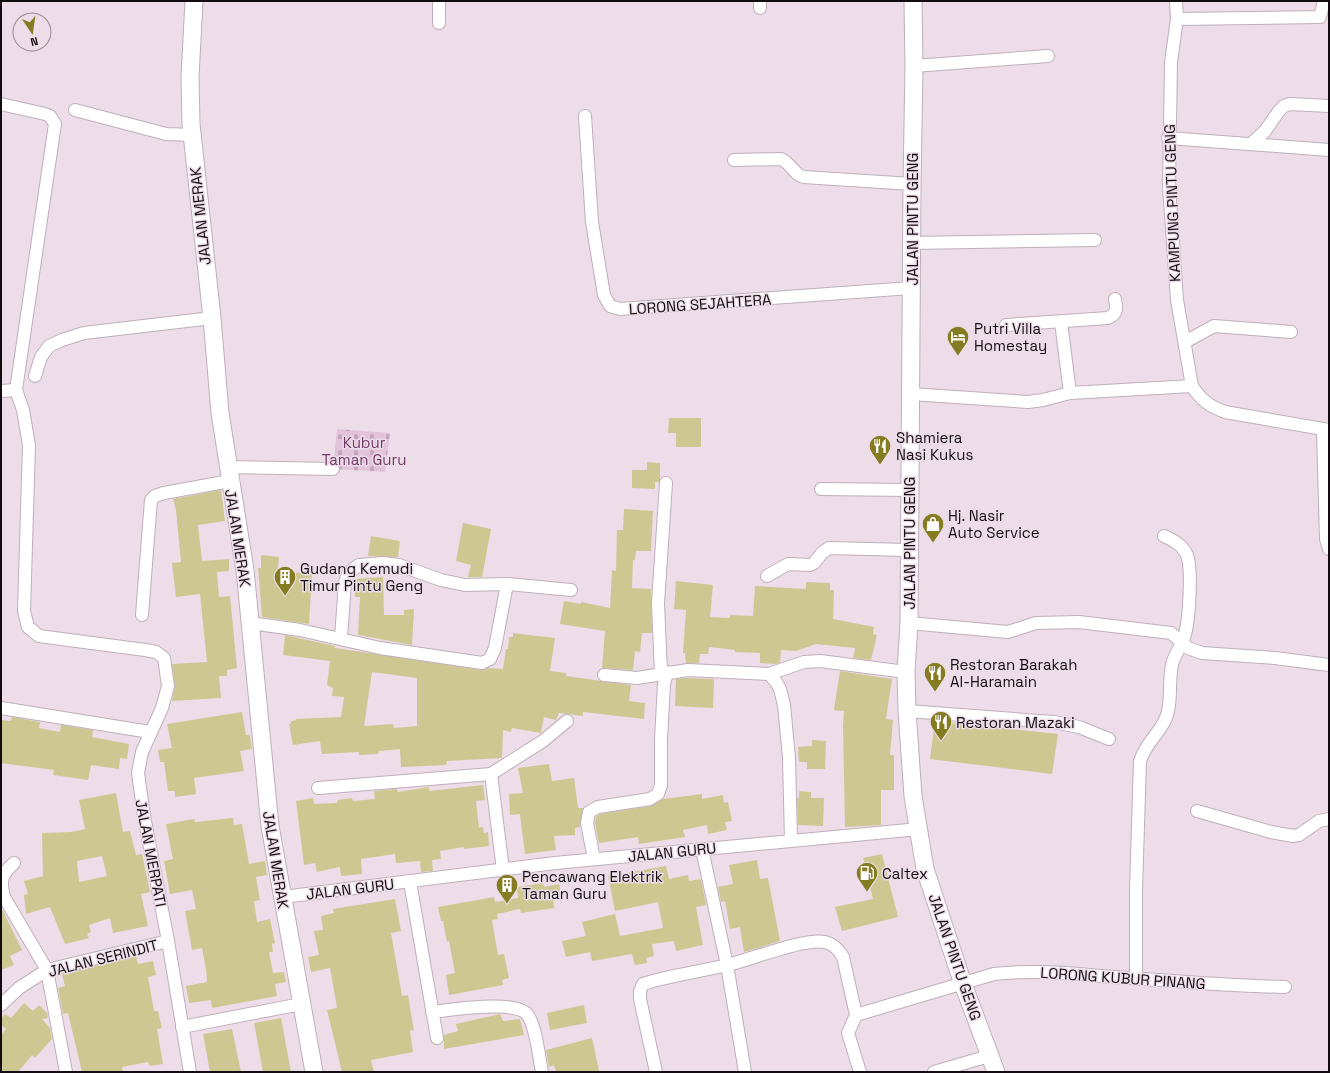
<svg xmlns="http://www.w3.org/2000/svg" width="1330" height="1073" viewBox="0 0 1330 1073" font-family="'Space Grotesk',sans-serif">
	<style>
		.cemetery { fill: url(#cemetery-stones) }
		.building { fill: #cdc892; fill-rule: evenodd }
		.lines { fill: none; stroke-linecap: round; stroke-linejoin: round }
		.street-casing { stroke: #beafba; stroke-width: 14 }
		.secondary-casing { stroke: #beafba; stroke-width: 19 }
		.street { stroke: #fff; stroke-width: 12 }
		.secondary { stroke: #fff; stroke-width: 17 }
		.labels { text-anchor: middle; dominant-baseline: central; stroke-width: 3; stroke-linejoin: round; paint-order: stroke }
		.street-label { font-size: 15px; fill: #130d11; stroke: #eddde8 }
		.poi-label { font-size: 15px; fill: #130d11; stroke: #eddde8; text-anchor: start }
		.park-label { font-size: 15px; fill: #723966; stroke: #eddde8 }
	</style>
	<defs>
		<pattern id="cemetery-stones" width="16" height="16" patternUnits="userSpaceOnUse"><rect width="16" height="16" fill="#e3c3da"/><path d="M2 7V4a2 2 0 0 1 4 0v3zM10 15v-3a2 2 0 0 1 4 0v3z" fill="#c2a6ba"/></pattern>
	</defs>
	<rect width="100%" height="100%" fill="#eddde8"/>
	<polygon class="cemetery" points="337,429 390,433 385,472 333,469"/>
	<g class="building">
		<polygon points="669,418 701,418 701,447 676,447 676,433 668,433"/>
		<polygon points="647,462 660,463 660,479 659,482 655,482 655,489 632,488 632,470 647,470"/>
		<polygon points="221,490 225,521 198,525 202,561 229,559 229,571 217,572 219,597 230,596 237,668 227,670 227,676 219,676 221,698 172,701 175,685 172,664 207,662 200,594 176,597 172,563 181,562 176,510 173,499"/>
		<polygon points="624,509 653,511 651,551 636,551 635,560 633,560 632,588 651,589 652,633 642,633 640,652 635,651 633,670 602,668 605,631 560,624 564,601 581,604 581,602 610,608 612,570 616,571 617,530 623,530"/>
		<polygon points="463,523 491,529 482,577 468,577 471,565 456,561"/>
		<polygon points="371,536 400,541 398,557 368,556"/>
		<polygon points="261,555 279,557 278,568 280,568 280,571 312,574 309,624 262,617 258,568 261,568"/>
		<polygon points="383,577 384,615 404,615 404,610 414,609 412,645 358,635 360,597 355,597 354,579"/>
		<polygon points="676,581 713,585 710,617 730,618 730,615 753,616 755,586 806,589 806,582 830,583 830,590 834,590 833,619 874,627 873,634 877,635 871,660 853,658 855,648 816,644 796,651 781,650 780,662 776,664 760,663 760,653 735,652 735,650 709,647 708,654 700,654 699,663 686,663 685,653 683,653 686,610 674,609"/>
		<path d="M513 633 555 638 550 671 566 673V676L631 685 629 701 645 703 644 719 583 712V716L559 713 556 720 544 717 541 733 512 728 511 732 503 730 502 758 447 761 446 765 401 767 400 749 379 751 378 754 359 755V752L322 754 320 741 293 745 289 724 291 723V721L296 720V719L341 717 344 697 332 696 333 688 327 685 330 661 283 655 285 635 335 646V648L481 670 488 668 503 669 506 649H508L509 637H513ZM372 672 417 678V726L394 728 393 724 364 726Z"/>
		<polygon points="840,671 892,679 886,719 893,720 890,755 894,755 894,790 881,790 881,825 845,827 843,725 844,711 834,710"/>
		<polygon points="688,678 714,679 713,708 675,706 676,679"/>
		<polygon points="242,712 246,735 250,735 252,749 240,751 244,771 194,778 196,794 175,797 175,791 168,791 164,762 160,762 158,750 172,748 167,724"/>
		<polygon points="12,717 40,722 39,728 60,732 61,725 93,730 92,737 129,744 127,759 120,758 119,769 91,765 88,780 53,775 54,770 1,763 1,720 11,721"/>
		<polygon points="935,721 1058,734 1052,774 930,759"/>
		<polygon points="812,740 826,741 825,769 807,769 807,762 799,762 798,747 812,746"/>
		<polygon points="549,764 552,781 574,778 578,808 583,808 580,827 575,828 575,835 554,836 556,850 525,854 520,814 510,815 509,794 523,793 518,768"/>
		<polygon points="483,785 485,800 476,801 479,828 483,827 484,833 488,832 489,846 464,849 464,847 440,851 441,859 432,860 433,871 421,872 420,861 396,863 395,854 361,859 362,874 341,876 340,867 317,872 315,863 304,865 296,801 313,798 314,804 337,803 338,800 352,798 353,801 375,799 374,791 397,789 398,792 429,787 429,791"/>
		<polygon points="799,791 811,792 811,798 824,798 823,826 798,825 797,798 799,798"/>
		<path d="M116 793 123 832 130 831 136 855 142 854 150 892 141 894 148 926 113 933 110 918 89 925 91 932 87 934 89 938 65 944 50 907 26 914 24 895 28 894 24 881 43 876 42 833 71 832 85 829 79 800ZM102 856 107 876 79 882 77 861Z"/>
		<polygon points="702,794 702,799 723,795 724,803 728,802 732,821 725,822 727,830 708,834 707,825 683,830 685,837 639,844 638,837 599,843 595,823 596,817 600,814 651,806 663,799"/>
		<polygon points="233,818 234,825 242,824 249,864 265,861 267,875 256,877 260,900 254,901 257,922 270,919 275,943 272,944 273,952 269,952 273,973 284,972 286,982 275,984 277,996 212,1008 211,1000 189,1003 186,986 207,982 206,969 202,948 192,950 185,911 196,909 192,890 170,894 164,861 173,859 166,824 194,819 195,822"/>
		<polygon points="882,854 898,917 842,931 835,907 873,899 863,858"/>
		<polygon points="757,860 760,879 768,878 780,941 744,952 740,927 730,929 725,901 721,902 718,887 733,884 729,865"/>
		<polygon points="666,866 669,879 688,875 689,881 701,879 706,905 696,907 703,945 676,951 674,941 652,944 654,956 646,958 647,963 635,965 632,954 592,961 590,952 566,957 562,941 586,936 582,922 615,914 620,936 663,928 658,902 615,911 608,876"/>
		<polygon points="543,883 544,887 559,884 562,898 553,901 554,908 521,913 520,909 497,914 498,919 492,920 498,955 504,954 509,978 502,980 503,985 449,995 446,975 455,973 449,941 447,942 443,921 441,921 438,907 494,897 495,902 518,898 517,887"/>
		<polygon points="395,899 401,931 391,933 402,996 408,995 410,1008 414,1030 410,1031 413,1052 371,1060 374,1072 342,1072 327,1010 337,1008 330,968 311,972 308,957 319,955 314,931 323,930 321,916 334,913 333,909"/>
		<polygon points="1,907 22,950 10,956 14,965 1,970"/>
		<polygon points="136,956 138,964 153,961 156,975 148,977 154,1011 158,1011 162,1028 157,1029 163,1064 150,1066 148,1062 122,1067 123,1072 82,1072 68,1013 63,1014 58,988 65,986 62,974"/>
		<polygon points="24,1003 33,1011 39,1005 47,1013 48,1018 42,1019 50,1028 52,1039 35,1058 32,1055 18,1072 1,1072 1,1035 6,1029 1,1025 1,1019 5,1014 11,1018"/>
		<polygon points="584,1005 587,1023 550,1030 547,1013"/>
		<polygon points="500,1014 503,1021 520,1019 524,1035 444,1049 444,1035 458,1031 456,1024"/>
		<polygon points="281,1018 291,1072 263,1072 254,1023"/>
		<polygon points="232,1029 241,1072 210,1072 203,1034"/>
		<polygon points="592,1038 599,1071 556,1072 554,1065 549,1067 546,1050"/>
	</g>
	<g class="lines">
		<g class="street-casing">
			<g id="street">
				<polyline points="439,1 439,23"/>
				<polyline points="1176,1 1177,19 1171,62 1169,186 1177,300 1192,386"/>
				<polyline points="760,8 760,1"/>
				<polyline points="1177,19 1320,17 1324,1"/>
				<polyline points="914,66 1048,56"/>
				<polyline points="1,104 45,114 50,116 55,124 16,390 23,410 29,445 24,611 28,627 39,636 145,650 156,652 164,658 168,686 162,708 142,752 138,773 144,816 168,941 190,1072"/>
				<polyline points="75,110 166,134 192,135"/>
				<polyline points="585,116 592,222 604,295 610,306 620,309 911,288"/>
				<polyline points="1168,138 1329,150"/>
				<polyline points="1251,144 1265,131 1279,111 1284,106 1290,104 1329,106"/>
				<path d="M734 160 781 159C791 163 794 175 804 177L912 184"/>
				<polyline points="911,243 1095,240"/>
				<polyline points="1061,322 1070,393"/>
				<path d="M1006 325 1108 318C1117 314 1117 309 1115 299"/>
				<polyline points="1185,342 1214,326 1291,332"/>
				<polyline points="35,376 41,357 49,346 62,340 84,333 212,318"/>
				<polyline points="1,391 16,390"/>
				<path d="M911 394 1028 402 1043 400 1070 393 1192 386C1201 400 1209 406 1225 412L1329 430"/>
				<polyline points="1323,430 1326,539 1329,549"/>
				<polyline points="227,467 333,469"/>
				<polyline points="821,489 909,490"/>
				<polyline points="767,576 788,564 810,565 814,563 822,553 829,548 908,550"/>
				<polyline points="142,615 151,500 155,496 164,493 230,481"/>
				<polyline points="250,623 300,630 380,648 482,663 490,659 495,648 507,584"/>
				<polyline points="909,623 1008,632 1036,623 1079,622 1171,633 1188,648 1202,653 1275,658 1329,665"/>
				<polyline points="341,638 345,582 349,572 359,565 383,563 399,565 441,580 465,585 507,584 571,590"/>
				<polyline points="661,673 658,603 666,483"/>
				<polyline points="769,674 804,662 820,661 906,672"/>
				<polyline points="604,675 637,678 688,670 769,674 776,682 780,689 784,705 789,758 791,840"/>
				<polyline points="1,708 150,732"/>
				<polyline points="907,711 1054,722 1079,727 1109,739"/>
				<polyline points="491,774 503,870"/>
				<polyline points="318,788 491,774 543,741 567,721"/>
				<polyline points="1197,811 1271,832 1293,836 1299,835 1319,821 1329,819"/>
				<polyline points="702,849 727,965 745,1072"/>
				<polyline points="594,859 587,823 589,812 598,807 650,799 658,794 661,785 661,739 664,684 667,672"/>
				<path d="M14 863C1 875 0 880 4 897L47 970 66 1072"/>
				<polyline points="410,882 437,1038"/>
				<polyline points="283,897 555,863 919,829"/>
				<path d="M1136 979V890L1140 761C1146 743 1156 737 1164 722 1173 706 1168 683 1172 665 1174 654 1183 645 1185 634 1189 620 1193 565 1186 553 1181 544 1173 540 1164 536"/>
				<polyline points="1,1005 19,988 47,970 168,941"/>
				<path d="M432 1012C451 1010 511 1000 526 1013 536 1023 539 1058 542 1072"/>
				<path d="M856 1015 994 974C1035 969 1075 974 1115 977 1172 981 1228 986 1285 987"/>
				<polyline points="182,1027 301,1004"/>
				<path d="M656 1072 640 999V991L643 984C670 975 699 972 727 965 750 960 803 938 825 942 833 944 839 950 843 957L856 1015 848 1033 860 1072"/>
				<polyline points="934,1072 989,1056"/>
			</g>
		</g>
		<g class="secondary-casing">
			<g id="secondary">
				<polyline points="194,1 190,77 191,124 212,318 220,413 245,570 270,826 314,1072"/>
				<polyline points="913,1 914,66 912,184 909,623 906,672 907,711 913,796 925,869 963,984 996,1072"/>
			</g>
		</g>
		<use href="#street" class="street"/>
		<use href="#secondary" class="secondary"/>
	</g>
	<defs>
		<g id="hotel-pin" transform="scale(1.15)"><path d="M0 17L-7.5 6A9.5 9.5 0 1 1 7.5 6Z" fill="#857b21" stroke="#eddde8"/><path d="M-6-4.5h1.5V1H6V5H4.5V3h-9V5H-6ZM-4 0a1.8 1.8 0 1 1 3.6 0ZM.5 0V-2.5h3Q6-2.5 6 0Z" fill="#fff"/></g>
		<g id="restaurant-pin" transform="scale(1.15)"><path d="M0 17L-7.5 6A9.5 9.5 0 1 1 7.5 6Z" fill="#857b21" stroke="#eddde8"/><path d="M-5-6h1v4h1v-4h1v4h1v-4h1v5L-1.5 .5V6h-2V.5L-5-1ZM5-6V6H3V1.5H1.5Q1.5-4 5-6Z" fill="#fff"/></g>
		<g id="shop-pin" transform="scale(1.15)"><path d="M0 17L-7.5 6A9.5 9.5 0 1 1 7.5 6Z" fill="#857b21" stroke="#eddde8"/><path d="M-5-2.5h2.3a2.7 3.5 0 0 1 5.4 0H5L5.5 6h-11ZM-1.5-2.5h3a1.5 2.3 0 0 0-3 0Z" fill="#fff"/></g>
		<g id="building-pin" transform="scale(1.15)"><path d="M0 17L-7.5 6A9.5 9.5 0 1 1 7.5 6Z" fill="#857b21" stroke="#eddde8"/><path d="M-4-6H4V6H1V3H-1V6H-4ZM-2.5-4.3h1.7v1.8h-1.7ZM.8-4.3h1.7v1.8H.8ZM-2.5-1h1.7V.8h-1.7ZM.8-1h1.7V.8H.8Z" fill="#fff"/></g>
		<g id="fuel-pin" transform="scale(1.15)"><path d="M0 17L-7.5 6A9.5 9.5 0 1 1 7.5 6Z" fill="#857b21" stroke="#eddde8"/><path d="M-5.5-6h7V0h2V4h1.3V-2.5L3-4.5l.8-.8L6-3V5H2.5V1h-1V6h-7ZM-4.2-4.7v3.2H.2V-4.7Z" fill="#fff"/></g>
	</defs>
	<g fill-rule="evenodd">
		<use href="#hotel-pin" x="958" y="337"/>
		<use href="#restaurant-pin" x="880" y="446"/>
		<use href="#shop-pin" x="933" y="524"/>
		<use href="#building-pin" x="285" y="577"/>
		<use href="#restaurant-pin" x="935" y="673"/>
		<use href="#restaurant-pin" x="941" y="722"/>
		<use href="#fuel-pin" x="867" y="873"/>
		<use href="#building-pin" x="507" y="885"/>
	</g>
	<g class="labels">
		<g class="street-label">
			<text transform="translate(1172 203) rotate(-92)">KAMPUNG PINTU GENG</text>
			<text transform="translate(200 216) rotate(-96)">JALAN MERAK</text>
			<text transform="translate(912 219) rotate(-90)">JALAN PINTU GENG</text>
			<text transform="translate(700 304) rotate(-4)">LORONG SEJAHTERA</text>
			<text transform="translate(238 538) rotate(81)">JALAN MERAK</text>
			<text transform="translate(909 543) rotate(-90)">JALAN PINTU GENG</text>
			<text transform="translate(672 852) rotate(-6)">JALAN GURU</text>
			<text transform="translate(151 853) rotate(79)">JALAN MERPATI</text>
			<text transform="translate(276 860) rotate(81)">JALAN MERAK</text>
			<text transform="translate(350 889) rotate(-7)">JALAN GURU</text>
			<text transform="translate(955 957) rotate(71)">JALAN PINTU GENG</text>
			<text transform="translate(103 958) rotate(-14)">JALAN SERINDIT</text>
			<text transform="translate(1123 978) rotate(4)">LORONG KUBUR PINANG</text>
		</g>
		<g class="poi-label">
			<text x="974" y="328">Putri Villa<tspan x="974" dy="17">Homestay</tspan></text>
			<text x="896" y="437">Shamiera<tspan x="896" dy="17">Nasi Kukus</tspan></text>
			<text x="948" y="515">Hj. Nasir<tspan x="948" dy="17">Auto Service</tspan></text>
			<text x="300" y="568">Gudang Kemudi<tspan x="300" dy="17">Timur Pintu Geng</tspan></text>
			<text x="950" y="664">Restoran Barakah<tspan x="950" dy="17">Al-Haramain</tspan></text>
			<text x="956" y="722">Restoran Mazaki</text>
			<text x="882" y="873">Caltex</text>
			<text x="522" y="876">Pencawang Elektrik<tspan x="522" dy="17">Taman Guru</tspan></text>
		</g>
		<g class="park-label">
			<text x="364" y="442">Kubur<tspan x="364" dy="17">Taman Guru</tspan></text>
		</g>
	</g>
	<rect width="1330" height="1073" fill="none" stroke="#130d11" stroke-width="4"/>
	<g transform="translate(32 32) rotate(167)"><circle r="19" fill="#eddde8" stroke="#968a92"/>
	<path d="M0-3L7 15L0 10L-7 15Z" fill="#857b21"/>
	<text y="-6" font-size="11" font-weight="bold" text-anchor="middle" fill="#130d11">N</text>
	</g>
</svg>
